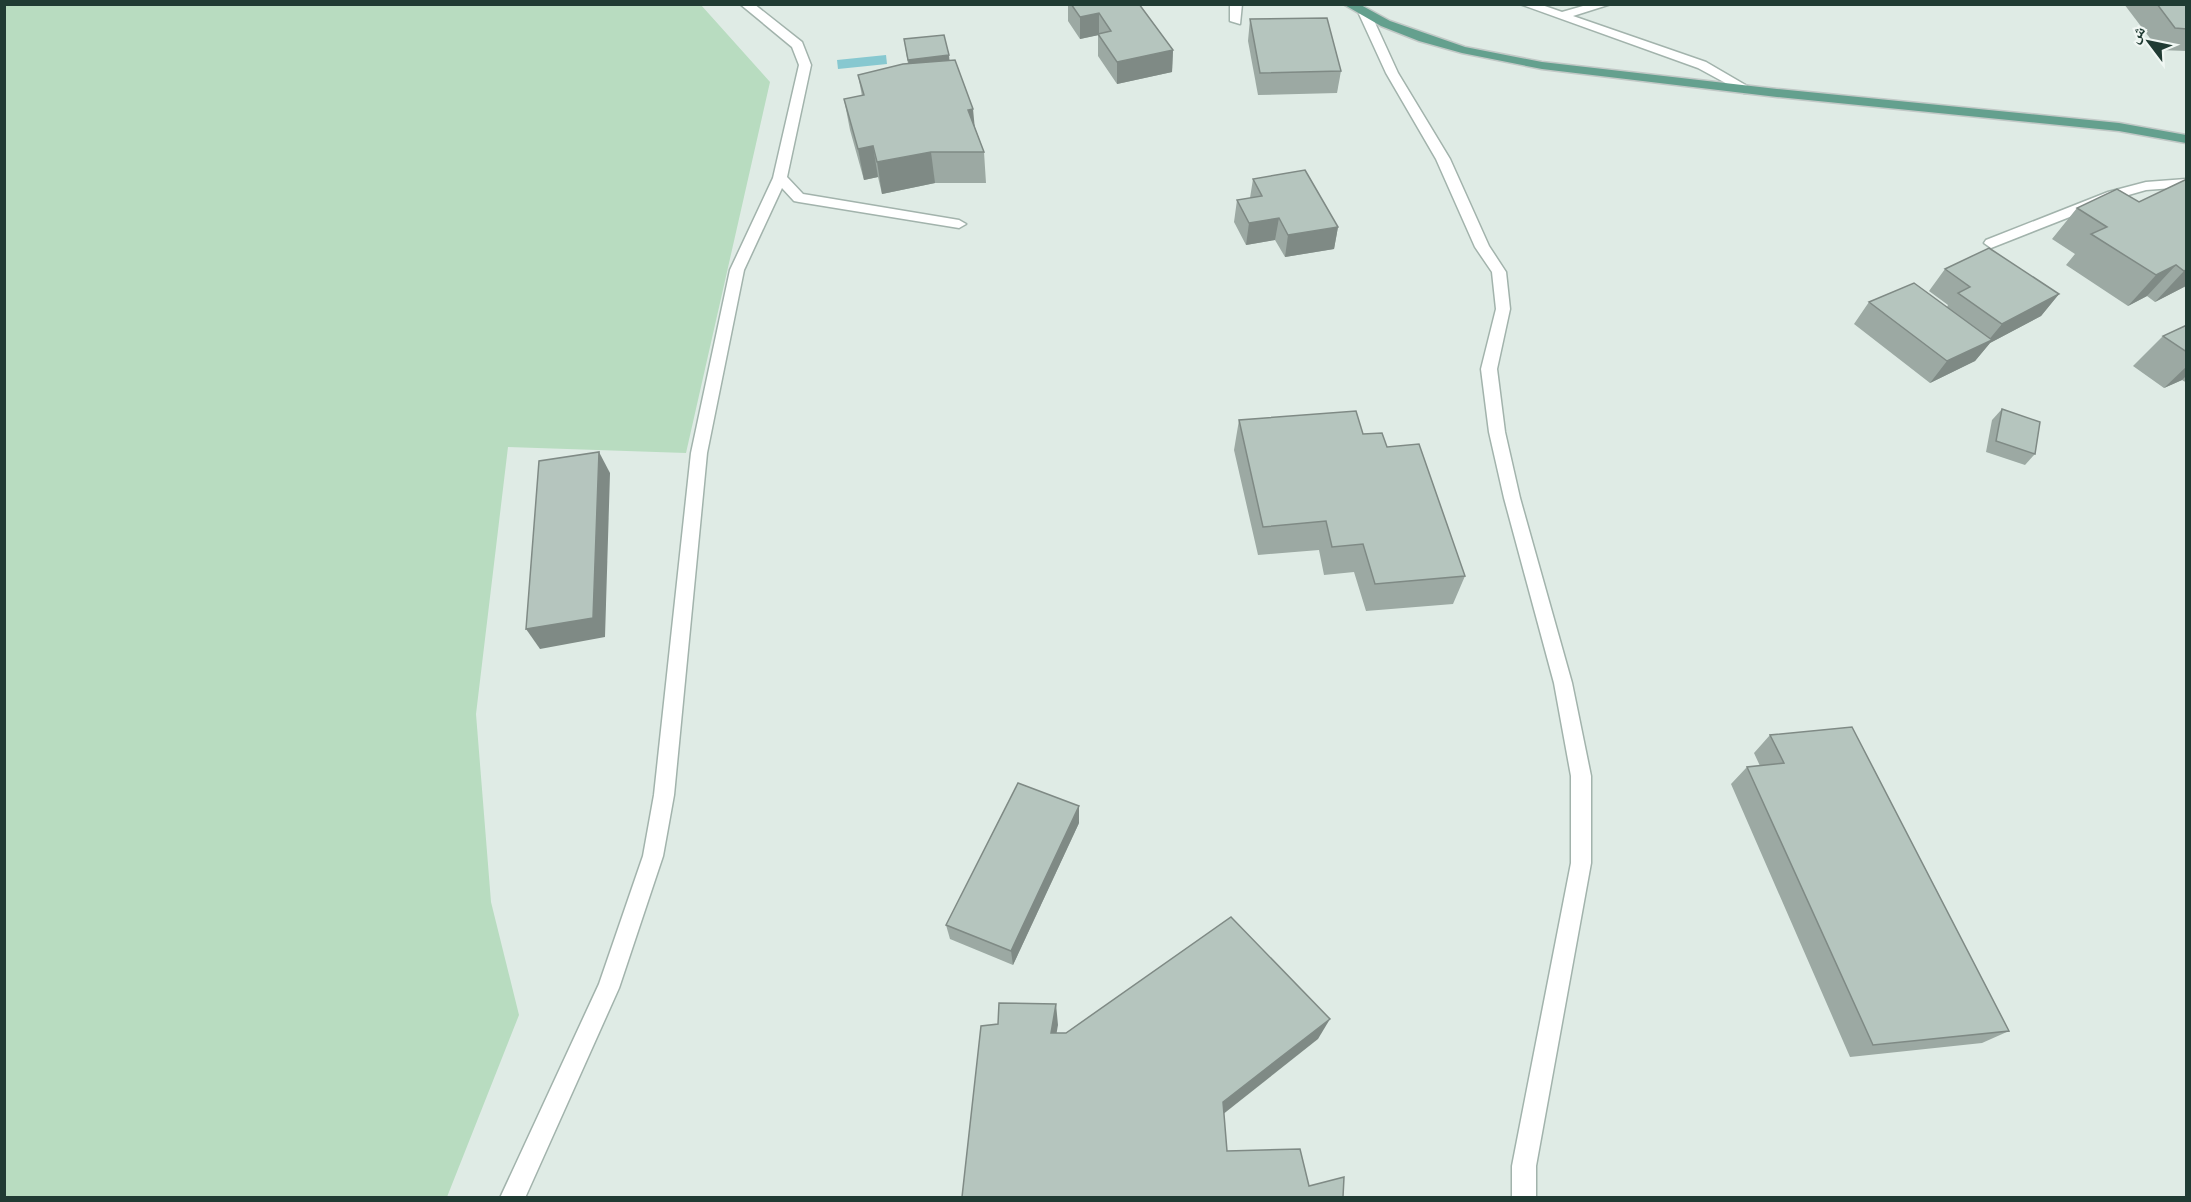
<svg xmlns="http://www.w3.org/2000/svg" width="2191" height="1202" viewBox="0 0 2191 1202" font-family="Karla,'Noto Naskh Arabic',sans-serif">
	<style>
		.green { fill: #b8dcc0 }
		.water { fill: #87c8d0 }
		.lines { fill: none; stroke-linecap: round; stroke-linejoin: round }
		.minor-casing { stroke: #a2b3ac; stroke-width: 3 }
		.major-casing { stroke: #c1c8c6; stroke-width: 3 }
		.minor { fill: #fff; fill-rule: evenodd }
		.major { fill: #64a08e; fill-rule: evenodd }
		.wall { fill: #9ca9a3 }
		.shaded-wall { fill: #7f8a85 }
		.building { fill: #b5c5be; stroke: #7f8a85; stroke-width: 1.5 }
	</style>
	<rect width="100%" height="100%" fill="#dfebe5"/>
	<polygon class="green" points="5,4 701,5 770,82 686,453 508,447 476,714 491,902 519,1015 447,1197 5,1197"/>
	<polygon class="water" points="886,55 887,64 838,69 837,60"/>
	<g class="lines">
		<g class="minor-casing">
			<g id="minor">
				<polygon points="740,4 754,4 802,42 811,65 787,177 803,194 959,220 966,224 959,228 799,202 794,201 782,188 744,270 707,453 674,795 663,856 619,988 525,1198 500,1198 599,984 643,856 654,795 691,453 730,270 773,178 799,65 792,47"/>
				<polygon points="1230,4 1242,4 1240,24 1230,21"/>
				<polygon points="1520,4 1539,4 1562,12 1590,4 1611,4 1573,16 1706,62 1754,90 1752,93 1744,93 1698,68"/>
				<polygon points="1365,10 1371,14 1398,73 1450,159 1489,246 1506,272 1510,309 1497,369 1505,432 1520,498 1572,683 1591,776 1591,863 1536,1166 1536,1198 1512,1198 1512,1166 1571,863 1571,776 1554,683 1504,498 1489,432 1481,369 1496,309 1492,272 1475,247 1436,159 1386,73 1359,14"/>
				<polygon points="2186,179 2186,187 2146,190 2118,198 1996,246 1991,248 1984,243 1986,240 2108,192 2146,182"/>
			</g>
		</g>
		<g class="major-casing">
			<polygon id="major" points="1343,4 1359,4 1390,21 1465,47 1542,62 1777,89 2119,123 2186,135 2186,143 2119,131 1777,97 1542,69 1462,53 1419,41 1381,26"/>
		</g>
		<use href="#minor" class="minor"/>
		<use href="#major" class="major"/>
	</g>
	<g class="wall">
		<polygon points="1068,4 1139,4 1173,50 1172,72 1117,84 1098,56 1098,35 1080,39 1068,21"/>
		<polygon points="2124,4 2187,4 2187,51 2159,50"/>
		<polygon points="1250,19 1341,71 1337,93 1258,95 1248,41"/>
		<polygon points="904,39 950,60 984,152 986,183 935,183 882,194 878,177 864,180 850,130 844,99 862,96 858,75 908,64"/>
		<polygon points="1253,179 1338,227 1334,249 1285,257 1275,240 1246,245 1234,222 1237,200 1250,198"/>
		<polygon points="2187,179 2187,288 2184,287 2155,302 2147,296 2128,306 2066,265 2075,254 2052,239 2077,208 2139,202"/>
		<polygon points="1945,269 2059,294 2041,316 1990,343 1975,361 1930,383 1854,324 1869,302 1947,307 1948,305 1929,291"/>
		<polygon points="2187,325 2187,383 2182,380 2164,388 2133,366 2163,336"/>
		<polygon points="2002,409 2035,454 2025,465 1986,452 1992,420"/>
		<polygon points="1239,420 1363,434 1387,447 1465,576 1453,604 1366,611 1354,572 1324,575 1319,550 1258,555 1234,450"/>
		<polygon points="1770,735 2009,1031 1982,1043 1850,1057 1731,784 1747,767 1760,766 1754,753"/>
		<polygon points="1079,823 1013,965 950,939 946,925"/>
	</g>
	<g class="shaded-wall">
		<polygon points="1099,13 1099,35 1080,39 1080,17"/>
		<polygon points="1173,50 1172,72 1117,84 1117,62"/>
		<polygon points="949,55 950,67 910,72 908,60"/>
		<polygon points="973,109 976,140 968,110"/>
		<polygon points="873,146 878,177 864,180 858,149"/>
		<polygon points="931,152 935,183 882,194 877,162"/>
		<polygon points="1279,218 1275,240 1246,245 1249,223"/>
		<polygon points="1338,227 1334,249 1285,257 1288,235"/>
		<polygon points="2176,265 2147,296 2128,306 2156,275"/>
		<polygon points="2187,269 2187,284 2184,287 2155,302 2184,271"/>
		<polygon points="2059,294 2041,316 1990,343 1975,361 1930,383 1947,361 1987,342 2002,324"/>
		<polygon points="2187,366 2187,375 2182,380 2164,388"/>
		<polygon points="599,452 610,473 605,637 540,649 526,629"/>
		<polygon points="1079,806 1079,823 1013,965 1011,951"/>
		<polygon points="1056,1004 1058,1025 1053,1053 1051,1033"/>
		<polygon points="1330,1019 1318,1039 1217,1119 1223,1102"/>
	</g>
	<g class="building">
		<polygon points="1071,4 1139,4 1173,50 1117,62 1098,34 1111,31 1099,13 1080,17"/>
		<polygon points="2157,4 2187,4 2187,29 2175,28"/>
		<polygon points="1327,18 1341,71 1260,73 1250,19"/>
		<polygon points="944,35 949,55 908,60 904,39"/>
		<polygon points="955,60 973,109 968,110 984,152 931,152 877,162 873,146 858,149 844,99 864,95 858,75 903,64"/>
		<polygon points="1305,170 1338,227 1288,235 1279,218 1249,223 1237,200 1262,196 1253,179"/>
		<polygon points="2187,179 2187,269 2184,271 2176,265 2156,275 2091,234 2107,227 2077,208 2117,189 2139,202"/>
		<polygon points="1989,248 2059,294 2002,324 1958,293 1970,287 1945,269"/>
		<polygon points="1914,283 1992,340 1947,361 1869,302"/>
		<polygon points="2187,325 2187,352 2163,336"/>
		<polygon points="2002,409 2040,422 2035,454 1996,441"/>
		<polygon points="1356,411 1363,434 1382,433 1387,447 1419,444 1465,576 1375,584 1363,544 1332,547 1326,521 1263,527 1239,420"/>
		<polygon points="599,452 593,618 526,629 539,461"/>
		<polygon points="1852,727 2009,1031 1873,1045 1747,767 1784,763 1770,735"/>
		<polygon points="1018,783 1079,806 1011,951 946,925"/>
		<polygon points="1231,917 1330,1019 1223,1102 1227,1151 1300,1149 1309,1186 1344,1177 1343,1197 962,1197 981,1026 998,1024 999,1003 1056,1004 1051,1033 1066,1033"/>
	</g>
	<rect width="2191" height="1202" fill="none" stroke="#203b33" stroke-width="12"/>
	<g transform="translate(2149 42) rotate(302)" stroke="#f0f7f3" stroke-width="4.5" paint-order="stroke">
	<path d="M0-4.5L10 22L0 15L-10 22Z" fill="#203b33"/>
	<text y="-9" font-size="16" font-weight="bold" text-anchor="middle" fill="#203b33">ش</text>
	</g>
</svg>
